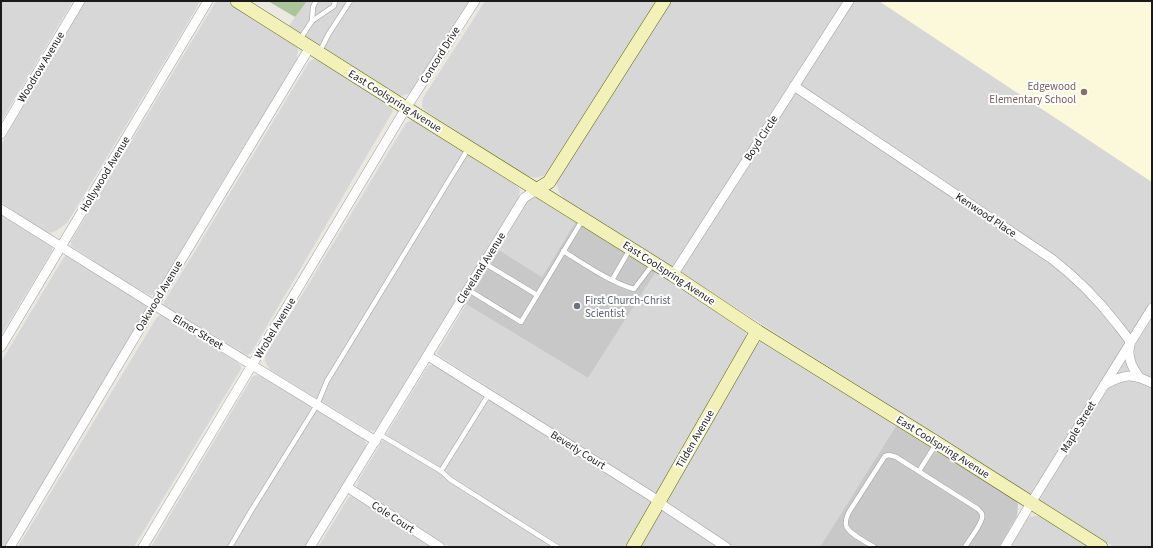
<svg xmlns="http://www.w3.org/2000/svg" width="1153" height="548" viewBox="0 0 1153 548" font-family="'Source Sans 3',sans-serif">
	<style>
		.residential { fill: #d8d7d7 }
		.education { fill: #fbf9da }
		.religious { fill: #c8c8c8 }
		.forest { fill: #a9c69a }
		.lines { fill: none; stroke-linecap: round; stroke-linejoin: round }
		.lane-casing { stroke: #9e9e9e; stroke-width: 5.5 }
		.street-casing { stroke: #9e9e9e; stroke-width: 10 }
		.secondary-casing { stroke: #5e6310; stroke-width: 14 }
		.lane { stroke: #fff; stroke-width: 4.5 }
		.street { stroke: #fff; stroke-width: 9 }
		.secondary { stroke: #f1f1b8; stroke-width: 13 }
		.education-dot { fill: #8d6e63; stroke: #fff; stroke-width: 1.5 }
		.worship-dot { fill: #6b7280; stroke: #fff; stroke-width: 1.5 }
		.labels { text-anchor: middle; dominant-baseline: central; stroke-width: 4; stroke-linejoin: round; paint-order: stroke }
		.street-label { font-size: 11px; fill: #1a1a1a; stroke: #fff }
		.education-label { font-size: 11px; fill: #785e54; stroke: #fff; text-anchor: end }
		.worship-label { font-size: 11px; fill: #5b616d; stroke: #fff; text-anchor: start }
	</style>
	<rect width="100%" height="100%" fill="#ebe7e1"/>
	<g class="residential">
		<polygon points="1,1 73,1 1,122"/>
		<polygon points="85,1 200,1 186,26 67,223 56,231 49,233 33,224 1,202 1,145"/>
		<polygon points="219,1 229,2 295,45 298,49 297,60 206,209 157,292 152,295 149,295 115,275 71,246 71,241 215,3"/>
		<polygon points="306,1 469,1 412,92 405,95 400,96 289,26"/>
		<polygon points="485,1 657,1 547,172 543,176 535,178 525,175 424,110 422,106 423,98"/>
		<polygon points="671,1 879,1 1152,182 1152,547 1114,547 564,199 559,192 556,182 576,150"/>
		<polygon points="313,59 321,60 389,104 393,111 251,353 247,355 165,306 163,304 309,62"/>
		<polygon points="412,120 416,121 511,181 519,188 520,192 518,199 377,428 374,431 369,430 270,370 265,361 265,356 406,123"/>
		<polygon points="532,197 538,197 576,221 542,277 499,250 527,201"/>
		<polygon points="1,214 52,247 52,251 1,335"/>
		<polygon points="67,256 147,305 146,310 5,547 1,547 1,362 64,257"/>
		<polygon points="657,270 743,327 746,332 746,338 657,492 654,493 439,356 437,353 466,304 588,378"/>
		<polygon points="160,315 163,316 237,362 241,366 241,369 134,547 18,547 157,317"/>
		<polygon points="762,341 768,343 896,426 820,547 639,547 750,352 758,343"/>
		<polygon points="430,365 436,365 650,500 652,503 627,547 450,547 357,488 357,485 358,481 428,366"/>
		<polygon points="257,375 262,376 363,438 366,443 366,448 362,454 305,547 151,547 253,376"/>
		<polygon points="352,496 431,547 318,547 349,497"/>
		<polygon points="1034,516 1039,516 1089,547 1011,547 1028,518"/>
	</g>
	<polygon class="education" points="879,1 1152,1 1152,182"/>
	<g class="religious">
		<polygon points="576,221 657,270 588,378 466,304 499,250 542,277"/>
		<polygon points="896,426 1015,500 1018,504 1017,516 999,547 820,547"/>
	</g>
	<polygon class="forest" points="268,1 307,1 295,17"/>
	<g class="lines">
		<g class="lane-casing">
			<g id="lane">
				<polyline points="312,21 313,7 316,1"/>
				<polyline points="300,39 312,21 334,6 335,1"/>
				<polyline points="320,51 328,35 350,1"/>
				<path d="M563 251C586 265 608 281 634 289L653 264"/>
				<polyline points="484,263 537,295"/>
				<polyline points="612,280 630,249"/>
				<polyline points="467,289 521,322 583,219"/>
				<polyline points="379,434 441,471 489,394"/>
				<polyline points="441,471 451,480 557,547"/>
				<polyline points="919,471 936,444"/>
				<polyline points="230,547 251,511 317,405 327,381 468,149"/>
				<path d="M874 547C867 542 848 534 846 525 845 520 847 516 849 512L883 459 885 456 889 455 896 457 978 509C981 512 983 514 982 518 981 525 969 540 965 547"/>
			</g>
		</g>
		<g class="street-casing">
			<g id="street">
				<path d="M794 86 1052 259C1078 279 1096 297 1116 323 1120 328 1125 334 1129 340 1131 344 1129 348 1129 352 1129 362 1133 369 1139 377"/>
				<polyline points="1,134 80,1"/>
				<polyline points="1,209 154,305 376,441"/>
				<polyline points="673,275 849,1"/>
				<polyline points="1,347 208,1"/>
				<polyline points="428,356 651,496 667,508 726,547"/>
				<path d="M1104 385C1125 374 1131 373 1152 383"/>
				<polyline points="347,487 440,547"/>
				<polyline points="10,547 154,305 310,47"/>
				<polyline points="143,547 406,108 475,1"/>
				<polyline points="310,547 524,198 536,190"/>
				<polyline points="1005,547 1031,503 1152,308"/>
			</g>
		</g>
		<g class="secondary-casing">
			<g id="secondary">
				<polyline points="237,1 406,108 673,275 757,331 937,443 1101,547"/>
				<polyline points="536,190 549,182 664,1"/>
				<polyline points="633,547 757,331"/>
			</g>
		</g>
		<use href="#lane" class="lane"/>
		<use href="#street" class="street"/>
		<use href="#secondary" class="secondary"/>
	</g>
	<circle class="education-dot" cx="1084" cy="92" r="4"/>
	<circle class="worship-dot" cx="577" cy="306" r="4"/>
	<g class="labels">
		<g class="street-label">
			<text transform="translate(440 55) rotate(-58)">Concord Drive</text>
			<text transform="translate(41 67) rotate(-59)">Woodrow Avenue</text>
			<text transform="translate(395 101) rotate(32)">East Coolspring Avenue</text>
			<text transform="translate(761 138) rotate(-57)">Boyd Circle</text>
			<text transform="translate(105 174) rotate(-59)">Hollywood Avenue</text>
			<text transform="translate(986 215) rotate(34)">Kenwood Place</text>
			<text transform="translate(481 268) rotate(-58)">Cleveland Avenue</text>
			<text transform="translate(669 273) rotate(33)">East Coolspring Avenue</text>
			<text transform="translate(159 296) rotate(-59)">Oakwood Avenue</text>
			<text transform="translate(275 328) rotate(-59)">Wrobel Avenue</text>
			<text transform="translate(198 332) rotate(31)">Elmer Street</text>
			<text transform="translate(1078 427) rotate(-59)">Maple Street</text>
			<text transform="translate(695 439) rotate(-60)">Tilden Avenue</text>
			<text transform="translate(943 447) rotate(32)">East Coolspring Avenue</text>
			<text transform="translate(578 450) rotate(32)">Beverly Court</text>
			<text transform="translate(393 517) rotate(33)">Cole Court</text>
		</g>
		<g class="education-label">
			<text x="1076" y="86">Edgewood<tspan x="1076" dy="13">Elementary School</tspan></text>
		</g>
		<g class="worship-label">
			<text x="585" y="300">First Church-Christ<tspan x="585" dy="13">Scientist</tspan></text>
		</g>
	</g>
	<rect width="1153" height="548" fill="none" stroke="#1a1a1a" stroke-width="4"/>
</svg>
